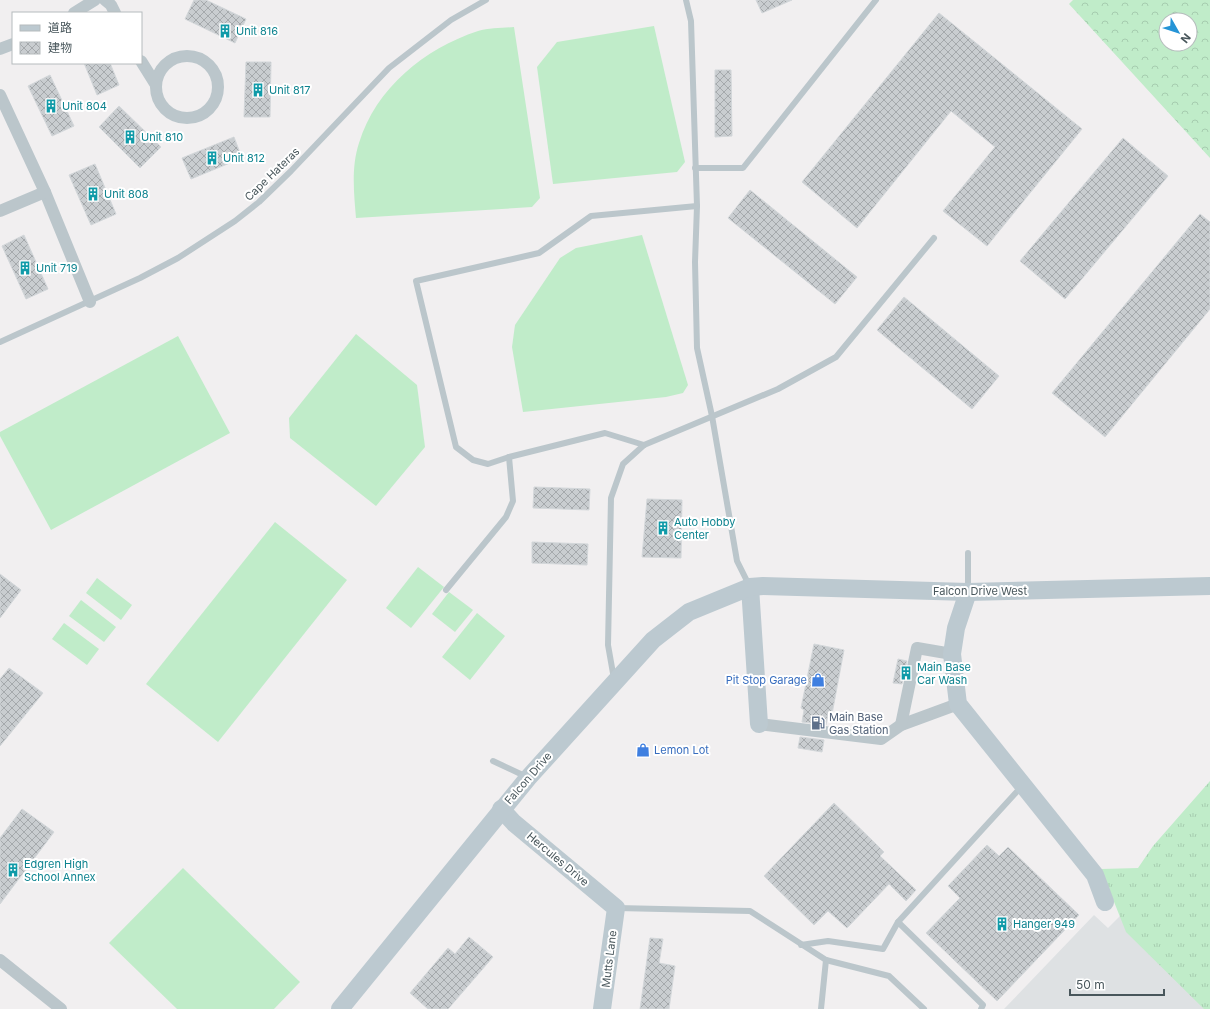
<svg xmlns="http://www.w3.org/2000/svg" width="1210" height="1009" viewBox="0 0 1210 1009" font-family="Inter,'Noto Sans JP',sans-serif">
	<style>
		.airport { fill: #dee1e3 }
		.grass { fill: url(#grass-tufts) }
		.forest { fill: url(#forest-crowns); fill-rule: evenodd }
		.pitch { fill: #c0ecc9 }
		.building { fill: url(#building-cross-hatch); stroke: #d3d7da }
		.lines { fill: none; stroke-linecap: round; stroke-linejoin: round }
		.lane { stroke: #bbc6cb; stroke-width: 6 }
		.street { stroke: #bbc6cb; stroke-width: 12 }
		.secondary { stroke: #bcc9d0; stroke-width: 18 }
		.labels { text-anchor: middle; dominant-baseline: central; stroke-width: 4; stroke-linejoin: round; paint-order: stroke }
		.culture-label { font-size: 11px; fill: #0d838f; stroke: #fff; text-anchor: start }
		.street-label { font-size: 11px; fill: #48565b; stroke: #fff }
		.shop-label { font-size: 11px; fill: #366cbe; stroke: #fff; text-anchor: end }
		.service-label { font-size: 11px; fill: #4e5e75; stroke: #fff; text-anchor: start }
	</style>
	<defs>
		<pattern id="grass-tufts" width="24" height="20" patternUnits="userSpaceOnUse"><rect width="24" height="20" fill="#c0ecc9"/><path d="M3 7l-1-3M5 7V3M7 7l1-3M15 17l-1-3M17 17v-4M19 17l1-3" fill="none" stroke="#a6ccaf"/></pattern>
		<pattern id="forest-crowns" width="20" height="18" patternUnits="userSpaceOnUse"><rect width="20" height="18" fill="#c0ecc9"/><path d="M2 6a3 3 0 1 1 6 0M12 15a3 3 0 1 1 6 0" fill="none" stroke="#a6ccaf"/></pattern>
		<pattern id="building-cross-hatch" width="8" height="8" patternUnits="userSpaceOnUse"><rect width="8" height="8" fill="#c9cdd0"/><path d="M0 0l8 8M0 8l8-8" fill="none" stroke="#a5a9ac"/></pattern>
	</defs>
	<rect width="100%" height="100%" fill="#f1eff0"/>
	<polygon class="airport" points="1156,880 1210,1009 1004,1009 1094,915 1108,928"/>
	<polygon class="grass" points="1210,781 1210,1009 1204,1009 1126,932 1101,869 1138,868 1153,846"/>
	<path class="forest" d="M1073 0H1210V158L1069 4ZM1166 20H1190V44H1166Z"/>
	<g class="pitch">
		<polygon points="654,26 685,162 677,172 553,184 537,67 557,42"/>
		<path d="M514 27 540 198 532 207 356 218C354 194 351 167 359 143 376 88 424 49 478 31 489 28 503 28 514 27Z"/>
		<polygon points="642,235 688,385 683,393 666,397 523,412 512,347 515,325 560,258 576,248"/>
		<polygon points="356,334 417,385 425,447 376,506 290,438 289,418"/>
		<polygon points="178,336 230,433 51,530 0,436 0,432"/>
		<polygon points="275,522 347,580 218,742 146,684"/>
		<polygon points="418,567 444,587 411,628 386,608"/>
		<polygon points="97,578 132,605 121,620 86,593"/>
		<polygon points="449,592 473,610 455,632 432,614"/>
		<polygon points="81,600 116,627 104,642 69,616"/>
		<polygon points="477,613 505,636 470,680 442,657"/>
		<polygon points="64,623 99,649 87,665 52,639"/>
		<polygon points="183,868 300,982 274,1009 177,1009 109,943"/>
	</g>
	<g class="building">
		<polygon points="194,0 206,0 246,19 235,43 185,19"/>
		<polygon points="756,0 792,0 762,13"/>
		<polygon points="939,13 1082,129 987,246 943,211 995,147 951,111 857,228 802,182"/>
		<polygon points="246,62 271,62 270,117 244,117"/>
		<polygon points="84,63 110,63 119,85 97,95"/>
		<polygon points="715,70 731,70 732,136 715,137"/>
		<polygon points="50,75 74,126 52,136 28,86"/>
		<polygon points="119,106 161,147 140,168 99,127"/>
		<polygon points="234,137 242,158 191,179 182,158"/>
		<polygon points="1123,138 1168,176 1065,299 1020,261"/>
		<polygon points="95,164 116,214 91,225 69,175"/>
		<polygon points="750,190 857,277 835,304 728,218"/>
		<polygon points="1200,214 1210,222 1210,309 1105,437 1052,393"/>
		<polygon points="24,235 48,289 26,299 2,246"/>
		<polygon points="904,297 999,376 972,409 877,330"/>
		<polygon points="534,487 590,489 589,510 533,508"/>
		<polygon points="647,499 682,500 681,558 642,557"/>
		<polygon points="532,542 588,544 587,565 532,563"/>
		<polygon points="0,574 21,590 0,618"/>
		<polygon points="814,644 844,650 832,714 828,714 826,725 802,722 804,710 801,708"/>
		<polygon points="898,659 907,661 902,684 893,683"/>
		<polygon points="9,668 43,693 0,746 0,679"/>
		<polygon points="800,737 824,740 822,752 798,748"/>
		<polygon points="834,803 884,852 880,856 916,890 906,901 889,884 847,928 828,911 814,925 764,876"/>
		<polygon points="22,809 54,832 0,904 0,838"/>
		<polygon points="987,845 999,856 1008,847 1079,915 997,1001 926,933 960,898 948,886"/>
		<polygon points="469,937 493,957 448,1009 428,1009 410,993 448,948 455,954"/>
		<polygon points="650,938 663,939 659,963 675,966 669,1009 640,1009"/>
	</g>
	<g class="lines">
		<g class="lane">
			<polyline points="686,0 691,21 697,206 695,262 697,348 712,416 737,561 749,585"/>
			<polyline points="695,168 743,168 876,0"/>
			<polyline points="0,342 140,278 178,258 235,221 259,202 291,171 389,68 451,20 486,0"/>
			<polyline points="644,445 605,433 509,457 488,464 473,460 456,447 416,281 539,253 591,216 697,206"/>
			<polyline points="446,590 506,517 513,501 509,457"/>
			<polyline points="968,591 968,553"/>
			<polyline points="614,679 608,645 611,498 623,464 644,445 778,389 836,357 934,238"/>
			<polyline points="493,761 527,777"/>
			<polyline points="617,908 750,911 826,960 889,976 924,1009"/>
			<polyline points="898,922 983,1005 981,1009"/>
			<polyline points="801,945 828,941 883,949 898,922 1022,786"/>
			<polyline points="821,1009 826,960"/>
		</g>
		<g class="street">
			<polyline points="105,0 111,5 115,13"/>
			<polyline points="74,13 95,0"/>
			<polyline points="0,49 13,44"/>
			<circle cx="187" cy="87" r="31"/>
			<polyline points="141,61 156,85"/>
			<polyline points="0,95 45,192 90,302"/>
			<polyline points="0,211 45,192"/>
			<polyline points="759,724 881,739 901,725 958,704"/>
			<polyline points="901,725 917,648 952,654"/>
			<polyline points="0,960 61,1009"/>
		</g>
		<g class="secondary">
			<polyline points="750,587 759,724"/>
			<polyline points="968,592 956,628 952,654 958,704 1095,875 1105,902"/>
			<polyline points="501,809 514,823 616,908 602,1009"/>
			<polyline points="340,1009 528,778 653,640 689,612 750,587 763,586 968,592 1210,586"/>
		</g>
	</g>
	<defs>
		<g id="building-bare" transform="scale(1.08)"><path d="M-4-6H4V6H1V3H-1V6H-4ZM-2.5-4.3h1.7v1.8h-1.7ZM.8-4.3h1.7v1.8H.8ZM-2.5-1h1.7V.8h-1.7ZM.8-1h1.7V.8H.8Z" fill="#0f9aa8" stroke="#fff" stroke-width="2.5" paint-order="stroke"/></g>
		<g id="shop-bare" transform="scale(1.08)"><path d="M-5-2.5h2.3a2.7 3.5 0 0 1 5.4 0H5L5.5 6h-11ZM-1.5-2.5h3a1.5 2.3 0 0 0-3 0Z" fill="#3f7fe0" stroke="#fff" stroke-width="2.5" paint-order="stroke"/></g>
		<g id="fuel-bare" transform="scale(1.08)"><path d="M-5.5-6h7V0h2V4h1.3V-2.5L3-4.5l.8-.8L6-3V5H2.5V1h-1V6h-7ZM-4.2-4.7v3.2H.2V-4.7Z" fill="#5c6f8a" stroke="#fff" stroke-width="2.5" paint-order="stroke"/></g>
	</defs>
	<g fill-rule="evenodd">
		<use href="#building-bare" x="225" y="31"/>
		<use href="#building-bare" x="258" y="90"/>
		<use href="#building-bare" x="51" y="106"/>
		<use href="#building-bare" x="130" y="137"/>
		<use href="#building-bare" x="212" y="158"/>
		<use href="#building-bare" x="93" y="194"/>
		<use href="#building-bare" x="25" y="268"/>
		<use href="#building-bare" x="663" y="528"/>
		<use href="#building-bare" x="906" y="673"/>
		<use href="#shop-bare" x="818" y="680"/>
		<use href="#fuel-bare" x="818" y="723"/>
		<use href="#shop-bare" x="643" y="750"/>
		<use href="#building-bare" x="13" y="870"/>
		<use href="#building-bare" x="1002" y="924"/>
	</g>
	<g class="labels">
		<g class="culture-label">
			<text x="236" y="31">Unit 816</text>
			<text x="269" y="90">Unit 817</text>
			<text x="62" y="106">Unit 804</text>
			<text x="141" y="137">Unit 810</text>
			<text x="223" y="158">Unit 812</text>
			<text x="104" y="194">Unit 808</text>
			<text x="36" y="268">Unit 719</text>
			<text x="674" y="522">Auto Hobby<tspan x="674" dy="13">Center</tspan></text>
			<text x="917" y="667">Main Base<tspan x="917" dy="13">Car Wash</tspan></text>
			<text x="24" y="864">Edgren High<tspan x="24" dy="13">School Annex</tspan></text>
			<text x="1013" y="924">Hanger 949</text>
		</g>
		<g class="street-label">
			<text transform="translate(272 174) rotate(-44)">Cape Hateras</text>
			<text x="980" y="591">Falcon Drive West</text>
			<text transform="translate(528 778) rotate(-49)">Falcon Drive</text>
			<text transform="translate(558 859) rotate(40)">Hercules Drive</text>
			<text transform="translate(609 959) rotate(-83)">Mutts Lane</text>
		</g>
		<g class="shop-label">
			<text x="807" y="680">Pit Stop Garage</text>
			<text x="654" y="750" text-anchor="start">Lemon Lot</text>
		</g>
		<g class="service-label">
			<text x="829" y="717">Main Base<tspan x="829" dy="13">Gas Station</tspan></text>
		</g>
	</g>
	<rect x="12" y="12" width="130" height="52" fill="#ffffff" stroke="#b6bbbd"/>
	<rect x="20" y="25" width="20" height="6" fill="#bcc9d0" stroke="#b6bbbd"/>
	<text x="48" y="32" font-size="12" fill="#48565b">道路</text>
	<rect x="20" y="42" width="20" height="12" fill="url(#building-cross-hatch)" stroke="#b6bbbd"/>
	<text x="48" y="52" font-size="12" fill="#48565b">建物</text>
	<g transform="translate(1178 32) rotate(129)"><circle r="19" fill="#ffffff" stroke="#b6bbbd"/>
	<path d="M0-3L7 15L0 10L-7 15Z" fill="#2594d6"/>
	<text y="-6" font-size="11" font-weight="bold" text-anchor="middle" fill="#48565b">N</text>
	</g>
	<path d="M1070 989v6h94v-6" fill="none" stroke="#48565b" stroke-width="2"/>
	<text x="1076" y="989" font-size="12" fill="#48565b" stroke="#ffffff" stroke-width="3" paint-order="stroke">50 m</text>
</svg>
